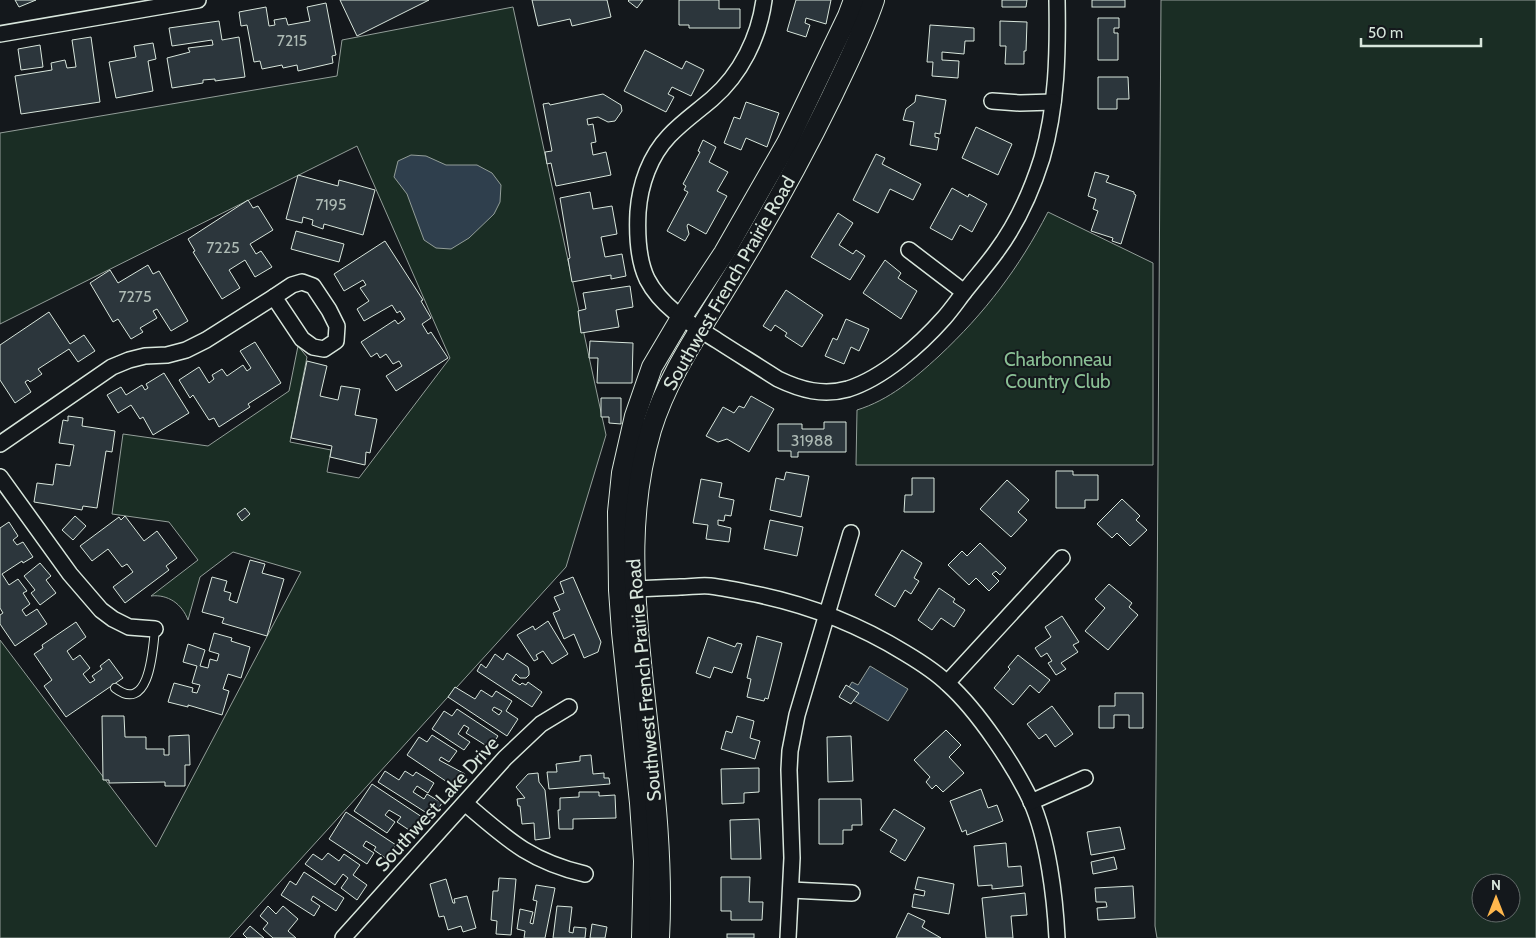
<svg xmlns="http://www.w3.org/2000/svg" width="1536" height="938" viewBox="0 0 1536 938" font-family="Cabin,sans-serif">
	<style>
		.green { fill: #1a2d24; stroke: #939e99; fill-rule: evenodd }
		.water { fill: #2f3f4d; stroke: #939e99 }
		.building { fill: #2c363c; stroke: #d8e6dc; fill-rule: evenodd }
		.lines { fill: none; stroke-linecap: round; stroke-linejoin: round }
		.lane-casing { stroke: #d8e6dc; stroke-width: 10 }
		.street-casing { stroke: #d8e6dc; stroke-width: 18 }
		.secondary-casing { stroke: #d8e6dc; stroke-width: 22 }
		.lane { stroke: #14181c; stroke-width: 8 }
		.street { stroke: #14181c; stroke-width: 15 }
		.secondary { stroke: #14181c; stroke-width: 20 }
		.labels { text-anchor: middle; dominant-baseline: central; stroke-width: 4; stroke-linejoin: round; paint-order: stroke }
		.number-label { font-size: 16px; fill: #adbab4 }
		.street-label { font-size: 19px; fill: #d8e6dc; stroke: #14181c }
		.park-label { font-size: 19px; fill: #8ac095; stroke: #14181c }
	</style>
	<rect width="100%" height="100%" fill="#14181c"/>
	<g class="green">
		<path d="M1161 0H1536V938H1157L1155 926ZM1481 883H1511V913H1481Z"/>
		<path d="M513 7 606 435 566 567 229 938H0V640L156 847 301 572 233 552 200 577 188 620C182 604 168 594 151 596L198 560 169 522 112 514 123 434 208 446 289 391 298 346 307 357 290 442 331 450 327 472 359 478 450 358 357 146 0 324V133L337 76 342 40Z"/>
		<path d="M1048 212 1153 263V465H856L857 410C889 400 914 379 939 356 985 313 1019 268 1048 212Z"/>
	</g>
	<g class="water">
		<polygon points="411,155 426,156 446,165 477,165 492,173 501,185 500,202 494,214 469,238 451,249 436,248 424,240 407,194 394,177 398,161"/>
		<polygon points="870,666 908,689 888,721 844,695 852,682 858,685"/>
	</g>
	<g class="building">
		<polygon points="15,0 36,0 19,7"/>
		<polygon points="340,0 429,0 357,36"/>
		<polygon points="532,0 607,0 611,17 572,26 570,19 538,26"/>
		<polygon points="629,0 643,0 637,8 628,1"/>
		<polygon points="679,0 719,0 719,9 740,9 740,28 689,28 689,25 679,25"/>
		<polygon points="796,0 831,0 826,24 806,18 805,23 810,25 806,37 787,31"/>
		<polygon points="1002,0 1027,0 1026,7 1002,7"/>
		<rect x="1092" y="0" width="33" height="7"/>
		<polygon points="326,3 336,55 332,56 333,63 298,71 297,65 283,68 282,65 262,69 260,61 254,62 247,25 241,26 239,12 266,7 269,26 275,25 274,20 286,18 288,25 310,21 307,7"/>
		<polygon points="1098,18 1119,18 1119,28 1114,28 1114,33 1118,33 1118,60 1098,60"/>
		<polygon points="219,21 222,40 239,37 245,77 215,81 215,79 203,80 203,83 172,88 167,58 190,52 188,48 213,45 212,40 172,46 169,28"/>
		<polygon points="1000,21 1027,22 1026,51 1024,51 1024,64 1005,64 1006,46 1000,46"/>
		<polygon points="930,25 974,28 974,41 965,41 964,54 942,52 942,60 959,61 958,78 932,76 933,62 927,62"/>
		<polygon points="91,37 100,102 21,114 15,76 52,70 51,63 65,60 67,68 76,67 72,40"/>
		<polygon points="153,43 156,59 148,61 153,91 116,98 109,62 136,57 134,46"/>
		<polygon points="40,45 43,67 21,70 18,49"/>
		<polygon points="645,50 682,69 686,61 704,70 691,96 672,87 668,94 674,97 666,112 624,91"/>
		<polygon points="1098,77 1128,77 1129,99 1117,99 1117,109 1098,109"/>
		<polygon points="603,94 621,105 622,111 615,121 608,122 598,117 587,119 588,125 593,124 596,142 591,143 593,155 606,152 611,175 556,186 551,163 547,164 545,152 552,151 543,104 549,103 550,105"/>
		<polygon points="916,95 946,100 940,134 935,133 935,137 939,138 937,150 910,145 914,122 903,120 906,109 915,102"/>
		<polygon points="746,102 779,113 767,147 746,138 741,150 724,143 734,117 740,119"/>
		<polygon points="976,127 1012,144 998,175 962,158"/>
		<polygon points="703,140 716,147 709,162 728,172 717,191 727,196 706,234 688,224 687,226 689,234 685,241 667,231 688,192 684,190 686,186 683,184 700,152 698,151"/>
		<polygon points="876,154 885,158 882,164 921,184 913,200 890,189 878,213 853,200"/>
		<polygon points="1095,172 1109,176 1106,182 1134,192 1134,194 1136,195 1121,244 1112,241 1113,238 1091,231 1098,211 1093,209 1096,199 1088,196"/>
		<polygon points="298,175 338,186 339,180 375,190 363,235 324,224 323,229 312,225 313,220 303,217 302,223 286,219"/>
		<polygon points="952,188 968,197 969,194 987,204 972,232 960,225 952,240 930,228"/>
		<polygon points="590,192 593,209 612,206 617,234 601,237 605,257 622,254 626,276 611,279 611,275 572,282 568,259 570,258 560,198"/>
		<polygon points="248,200 253,208 258,206 273,230 250,244 256,254 261,251 272,267 255,277 245,260 229,270 240,288 222,299 193,252 195,251 188,239"/>
		<polygon points="838,213 853,223 839,245 853,254 856,250 865,256 850,280 811,257"/>
		<polygon points="296,231 344,244 339,262 291,249"/>
		<polygon points="385,241 423,300 421,301 431,318 422,324 428,334 431,332 448,358 396,391 386,376 402,366 399,361 393,364 386,354 380,358 377,353 371,357 361,342 395,320 398,324 405,319 400,311 397,313 392,305 364,321 357,309 369,301 360,288 366,285 363,280 344,291 334,274"/>
		<polygon points="885,260 901,273 898,278 917,291 901,319 863,293"/>
		<polygon points="148,265 153,274 159,271 188,321 171,331 157,309 153,311 157,318 140,328 143,332 131,339 118,319 113,322 90,283 110,270 118,283"/>
		<polygon points="630,286 633,307 616,310 619,327 581,333 578,311 586,309 583,293"/>
		<polygon points="786,290 823,315 802,347 785,336 787,333 775,325 771,331 763,326"/>
		<polygon points="49,312 70,344 84,335 95,351 78,362 69,349 38,369 42,374 30,382 28,380 25,382 31,392 15,403 0,380 0,345"/>
		<polygon points="846,319 869,329 859,351 851,347 844,364 825,356 833,338 837,340"/>
		<polygon points="590,341 633,343 632,383 597,383 598,358 589,358"/>
		<polygon points="255,342 281,383 248,404 250,407 219,427 214,418 209,420 193,395 190,398 179,380 199,367 209,383 214,379 212,375 222,369 227,376 243,365 247,371 251,368 240,351"/>
		<polygon points="307,361 327,366 320,396 338,400 341,386 360,389 355,415 377,419 370,453 366,452 365,465 330,457 332,446 291,438"/>
		<polygon points="164,373 189,413 153,435 143,417 140,419 131,405 118,413 107,395 121,387 126,395 142,385 145,390 148,388 146,384"/>
		<polygon points="751,396 774,409 749,452 727,439 718,442 706,436 723,407 734,413 739,406 744,408"/>
		<polygon points="601,398 621,398 621,424 609,423 609,417 601,417"/>
		<polygon points="68,416 83,418 82,426 115,431 112,452 106,451 97,508 83,506 82,510 34,502 37,483 53,485 56,464 70,466 74,445 59,443 63,420 68,421"/>
		<polygon points="824,422 846,422 846,452 798,452 798,457 791,457 791,451 778,451 778,424 802,424 802,429 824,429"/>
		<polygon points="1056,471 1073,471 1073,475 1098,475 1098,500 1085,500 1085,508 1056,508"/>
		<polygon points="786,472 809,476 801,517 770,510 776,478 784,480"/>
		<polygon points="912,478 934,478 934,512 904,512 905,495 912,495"/>
		<polygon points="701,479 722,483 719,497 734,500 731,516 725,515 724,521 718,520 718,525 731,528 729,542 706,539 708,525 693,523"/>
		<polygon points="1007,480 1029,500 1018,512 1027,520 1011,537 980,509"/>
		<polygon points="1122,499 1140,516 1136,520 1147,530 1130,546 1117,533 1112,538 1097,524"/>
		<polygon points="245,508 250,514 242,521 237,514"/>
		<polygon points="75,516 86,526 73,540 62,530"/>
		<polygon points="125,516 144,541 157,531 177,558 166,566 169,570 125,603 113,587 133,572 127,564 122,567 108,549 92,561 80,546 119,517 121,520"/>
		<polygon points="770,520 803,527 797,556 764,549"/>
		<polygon points="9,522 18,536 13,540 17,545 23,542 33,557 23,563 22,561 2,574 9,585 18,579 27,591 23,593 30,604 22,610 26,616 37,609 47,624 15,646 0,624 0,615 3,613 0,608 0,528"/>
		<polygon points="980,543 1006,568 1000,575 996,571 992,574 999,581 989,591 976,578 969,585 948,565 962,551 967,556"/>
		<polygon points="902,550 922,563 914,578 919,581 911,594 905,590 895,607 875,595"/>
		<polygon points="250,560 265,564 262,573 284,579 267,636 222,623 224,618 202,612 212,577 227,581 224,591 231,593 229,600 237,603"/>
		<polygon points="40,563 51,576 46,580 56,593 40,605 31,593 35,590 24,576"/>
		<polygon points="573,577 601,642 598,652 584,658 574,634 564,639 553,613 560,610 554,597 564,593 560,582"/>
		<polygon points="1109,584 1132,603 1129,607 1138,615 1108,650 1085,631 1105,608 1095,599"/>
		<polygon points="939,588 955,599 953,602 965,610 954,627 941,618 932,630 918,620"/>
		<polygon points="1062,616 1079,642 1073,645 1078,652 1061,663 1066,669 1056,675 1048,663 1052,661 1047,653 1041,657 1035,648 1051,637 1045,627"/>
		<polygon points="548,621 568,654 552,664 543,651 536,655 538,659 534,661 517,635 533,626 535,630"/>
		<polygon points="76,622 86,637 67,651 73,660 80,655 90,668 83,674 90,683 95,680 92,676 102,669 100,666 109,659 123,678 66,717 44,686 52,680 34,654 43,648 42,645"/>
		<polygon points="214,633 232,638 231,641 250,647 241,678 228,674 223,689 229,691 222,715 188,705 188,707 168,702 174,683 193,688 192,692 197,693 200,685 192,683 197,666 183,662 188,644 205,650 200,666 208,668 210,659 217,661 219,654 209,651"/>
		<polygon points="757,636 782,643 768,699 765,698 764,701 747,697 751,679 747,678"/>
		<polygon points="708,637 735,647 737,643 742,644 732,673 714,667 710,678 696,673"/>
		<polygon points="507,653 528,667 529,671 529,675 526,678 520,678 516,674 512,680 520,685 522,683 526,685 528,682 542,692 532,707 477,671 481,664 486,668 495,654 503,660"/>
		<polygon points="1018,655 1050,680 1039,693 1030,685 1013,705 994,688 1010,669 1008,667"/>
		<polygon points="846,685 859,693 851,704 839,697"/>
		<path d="M455 687 475 699 481 690 492 697 496 691 512 701 506 711 518 719 507 736 448 697ZM494 707 502 711 499 715 492 710Z"/>
		<polygon points="1115,693 1143,693 1143,728 1129,728 1129,715 1114,715 1114,728 1099,728 1099,706 1115,706"/>
		<polygon points="1052,706 1073,734 1055,747 1046,734 1039,739 1027,724"/>
		<polygon points="457,709 498,736 490,748 466,733 469,728 464,725 458,734 470,742 464,750 432,729 444,711 452,716"/>
		<polygon points="102,716 124,716 125,737 146,737 146,749 164,749 164,755 169,755 169,736 189,735 190,765 185,765 185,786 165,786 165,782 109,783 109,780 103,780"/>
		<polygon points="737,716 754,721 750,738 760,741 755,759 721,749 726,731 732,733"/>
		<polygon points="946,730 961,745 949,757 964,773 943,792 936,785 932,789 926,782 930,777 914,760"/>
		<polygon points="432,735 457,751 449,762 441,757 439,760 465,774 456,788 407,755 419,737 427,742"/>
		<polygon points="851,736 853,781 828,782 827,737"/>
		<polygon points="591,755 593,774 604,773 604,778 609,778 610,784 549,789 547,772 557,772 556,764 580,761 580,756"/>
		<polygon points="759,768 759,792 744,793 744,803 722,804 721,769"/>
		<polygon points="385,771 399,780 405,771 413,776 416,772 434,783 428,793 417,786 413,792 424,799 427,794 442,803 433,817 378,782"/>
		<polygon points="538,773 539,782 545,790 550,838 535,840 534,823 522,824 520,806 518,806 517,799 525,798 516,787 528,774"/>
		<polygon points="372,784 422,817 412,832 397,822 401,817 389,810 385,815 395,822 387,833 354,811"/>
		<polygon points="981,789 988,808 997,805 1003,821 967,835 966,830 962,832 950,801"/>
		<polygon points="579,792 599,792 599,796 615,795 616,818 573,819 573,829 559,829 558,810 560,810 560,798 579,797"/>
		<polygon points="819,799 861,799 862,825 852,825 852,830 843,830 843,844 819,844"/>
		<polygon points="894,809 925,828 905,861 890,852 897,840 880,830"/>
		<polygon points="346,812 396,845 387,859 374,850 376,847 366,841 363,846 374,853 367,864 329,839"/>
		<polygon points="759,819 761,859 731,859 730,820"/>
		<polygon points="1120,827 1125,849 1091,855 1087,832"/>
		<polygon points="1006,843 1008,867 1021,866 1023,886 992,889 992,885 978,886 974,846"/>
		<polygon points="328,853 339,861 344,854 360,865 353,875 367,885 357,900 341,888 348,878 343,874 335,885 305,864 313,854 322,860"/>
		<polygon points="1114,857 1117,869 1093,874 1091,862"/>
		<polygon points="304,872 344,898 336,911 313,896 311,900 320,906 314,916 281,895 290,881 296,885"/>
		<polygon points="721,877 750,877 749,902 763,902 762,920 731,920 731,911 721,911"/>
		<polygon points="918,877 954,884 949,914 912,907 914,894 924,896 925,891 915,889"/>
		<polygon points="499,878 516,879 511,935 496,934 497,921 491,920 493,891 498,891"/>
		<polygon points="446,879 453,903 455,903 454,899 467,896 476,928 463,932 461,926 448,930 444,916 439,917 430,884"/>
		<polygon points="536,885 555,888 545,938 524,938 525,931 517,929 520,909 533,912 530,923 533,924 537,901 533,900"/>
		<polygon points="1133,886 1135,918 1098,920 1097,908 1107,907 1106,902 1096,902 1095,888"/>
		<polygon points="1025,893 1027,915 1011,916 1013,938 986,938 982,898"/>
		<polygon points="268,906 276,914 283,906 298,919 288,931 296,938 273,938 263,929 268,923 260,916"/>
		<polygon points="557,906 572,907 569,932 573,933 574,927 586,928 585,938 553,938"/>
		<polygon points="908,913 925,921 922,927 941,938 896,938"/>
		<polygon points="592,924 607,927 605,938 590,938"/>
		<polygon points="250,926 264,938 247,938 243,934"/>
		<rect x="727" y="934" width="27" height="4"/>
	</g>
	<g class="lines">
		<g class="lane-casing">
			<path id="lane" d="M115 688C150 715 153 648 155 629"/>
		</g>
		<g class="street-casing">
			<g id="street">
				<path d="M764 0C759 37 741 74 712 99 698 111 682 122 669 136 650 156 640 184 638 212 637 232 638 260 647 279 662 308 691 324 718 341 738 354 758 366 778 379 801 390 823 396 848 389 883 378 920 345 944 318 952 309 958 300 965 291 975 278 986 266 996 252 1016 225 1032 190 1042 158 1057 107 1058 52 1057 0"/>
				<polyline points="0,34 198,0"/>
				<polyline points="992,101 1020,103 1053,102"/>
				<polyline points="909,250 964,292"/>
				<polygon points="302,282 313,286 329,310 337,326 336,341 324,349 313,347 302,339 274,297 292,285"/>
				<polyline points="0,444 112,367 129,360 145,356 167,355 186,350 206,340 274,297"/>
				<polyline points="0,477 70,574 101,610 113,619 129,627 155,629"/>
				<path d="M627 590C644 588 662 588 680 587 690 587 700 585 710 586 725 588 740 591 755 594 809 605 858 624 905 653 920 662 936 672 948 684 978 711 1014 765 1031 801 1048 839 1055 897 1057 938"/>
				<polyline points="947,683 1062,558"/>
				<polyline points="1031,802 1085,778"/>
				<path d="M466 804C508 840 530 861 585 874"/>
				<polyline points="791,890 852,893"/>
				<polyline points="343,938 505,758 541,724 569,707"/>
				<polyline points="788,938 792,858 789,770 790,751 797,715 851,533"/>
			</g>
		</g>
		<g class="secondary-casing">
			<g id="secondary">
				<polyline points="642,938 644,861 640,803 622,632 619,590 618,512 622,473 635,416 652,367 681,318 724,253 787,143 848,16 854,0"/>
				<path d="M659 938C664 847 650 754 641 663 633 583 628 509 651 430 667 378 697 335 725 289 764 226 800 162 832 96 847 64 863 33 874 0"/>
			</g>
		</g>
		<use href="#lane" class="lane"/>
		<use href="#street" class="street"/>
		<use href="#secondary" class="secondary"/>
	</g>
	<g class="labels">
		<g class="number-label">
			<text x="292" y="40">7215</text>
			<text x="331" y="204">7195</text>
			<text x="223" y="247">7225</text>
			<text x="135" y="296">7275</text>
			<text x="812" y="440">31988</text>
		</g>
		<g class="street-label">
			<text transform="translate(729 283) rotate(-60)">Southwest French Prairie Road</text>
			<text transform="translate(644 680) rotate(-95)">Southwest French Prairie Road</text>
			<text transform="translate(437 804) rotate(-48)">Southwest Lake Drive</text>
		</g>
		<g class="park-label">
			<text x="1058" y="359">Charbonneau<tspan x="1058" dy="22">Country Club</tspan></text>
		</g>
	</g>
	<g transform="translate(1496 898)"><circle r="24" fill="#14181c" stroke="#626a69"/>
	<path d="M0-4L9 19L0 12L-9 19Z" fill="#ffb74d"/>
	<text y="-8" font-size="14" font-weight="bold" text-anchor="middle" fill="#d8e6dc">N</text>
	</g>
	<path d="M1361 38v8h120v-8" fill="none" stroke="#d8e6dc" stroke-width="2.5"/>
	<text x="1368" y="38" font-size="15" fill="#d8e6dc" stroke="#14181c" stroke-width="4" paint-order="stroke">50 m</text>
</svg>
